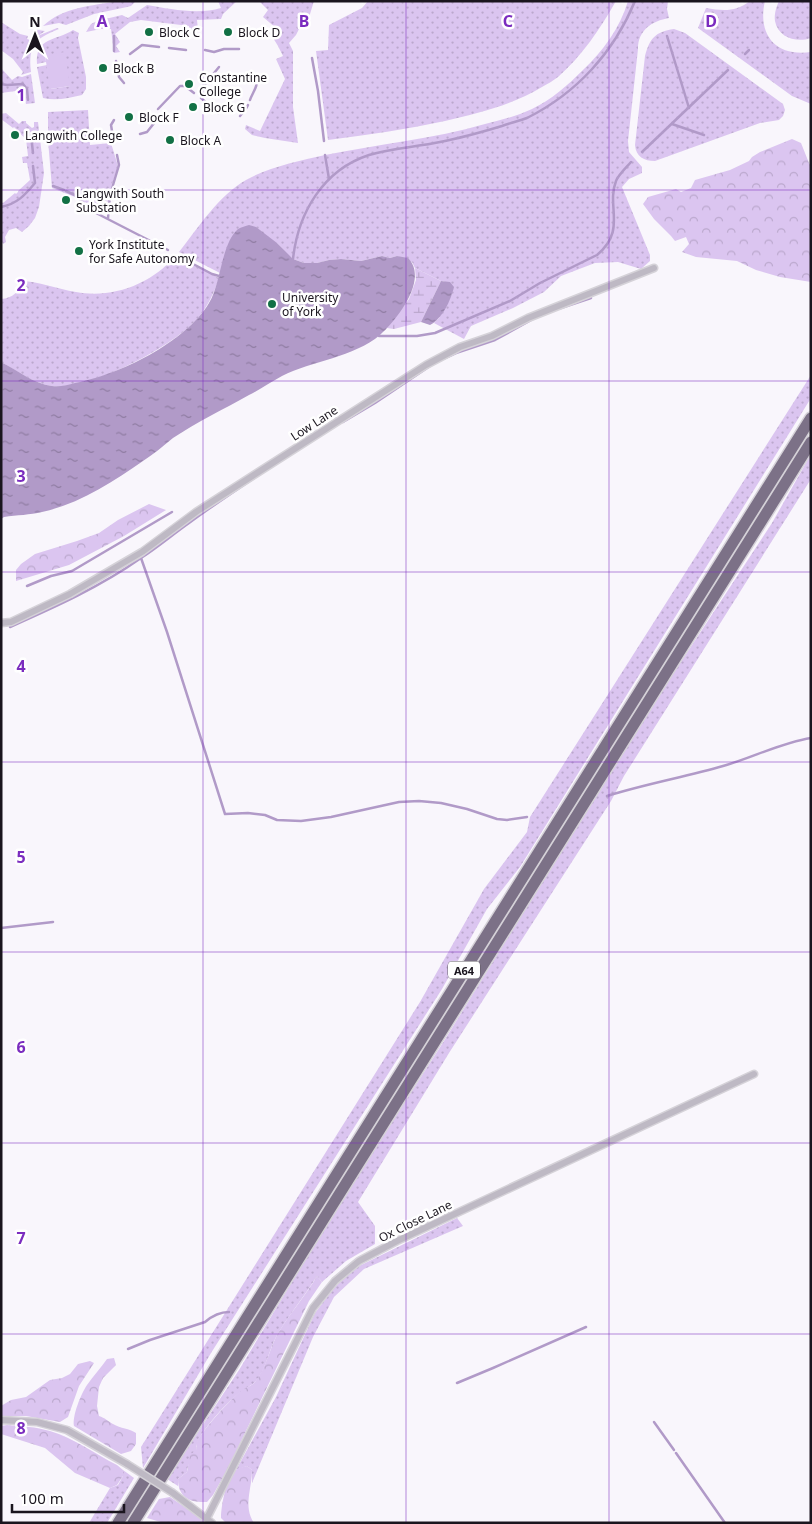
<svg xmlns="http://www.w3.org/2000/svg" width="812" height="1524" viewBox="0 0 812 1524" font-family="'Noto Sans',sans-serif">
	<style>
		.grass { fill: url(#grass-dots) }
		.forest { fill: url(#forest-crowns) }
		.wetland { fill: url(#wetland-marsh) }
		.green { fill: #dbc5f0 }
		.water { fill: url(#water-ripples) }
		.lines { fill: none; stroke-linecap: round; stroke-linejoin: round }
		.stream { stroke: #b19ac8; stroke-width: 2.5 }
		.street-casing { stroke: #d5d2d8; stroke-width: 9 }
		.highway-casing { stroke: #d5d2d8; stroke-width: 14 }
		.street { stroke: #beb9c4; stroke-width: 6 }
		.highway { stroke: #7c7187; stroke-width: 11 }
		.street-bridge-casing { stroke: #d5d2d8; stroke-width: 9; stroke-linecap: butt }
		.street-bridge { stroke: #beb9c4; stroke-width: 6 }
		.grid { fill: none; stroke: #7b2cbf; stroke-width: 1; stroke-opacity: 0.55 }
		.poi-dot { fill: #127045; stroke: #fff; stroke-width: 2 }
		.labels { text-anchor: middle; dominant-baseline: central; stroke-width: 5; stroke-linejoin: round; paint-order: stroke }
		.shield { fill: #fff; stroke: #5f5b62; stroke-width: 1 }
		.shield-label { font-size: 11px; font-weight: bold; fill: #1a151e }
		.poi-label { font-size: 12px; fill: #1a151e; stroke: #fff; text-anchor: start }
		.street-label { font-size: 12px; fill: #1a151e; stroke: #fff }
		.grid-label { font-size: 16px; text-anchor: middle; font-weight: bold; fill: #7b2cbf; stroke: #fff; stroke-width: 5; stroke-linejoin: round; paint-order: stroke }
	</style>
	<defs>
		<pattern id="grass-dots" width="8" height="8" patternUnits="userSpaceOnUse" patternTransform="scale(1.25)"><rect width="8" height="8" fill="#dbc5f0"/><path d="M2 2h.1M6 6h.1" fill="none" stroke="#bba8cd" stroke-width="1.8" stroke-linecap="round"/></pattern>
		<pattern id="forest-crowns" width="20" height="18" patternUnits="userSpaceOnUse" patternTransform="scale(1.25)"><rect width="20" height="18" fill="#dbc5f0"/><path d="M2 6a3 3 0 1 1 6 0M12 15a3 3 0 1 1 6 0" fill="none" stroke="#bba8cd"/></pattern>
		<pattern id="wetland-marsh" width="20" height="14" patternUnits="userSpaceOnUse" patternTransform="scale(1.25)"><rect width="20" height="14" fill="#dbc5f0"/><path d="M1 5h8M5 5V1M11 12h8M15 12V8" fill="none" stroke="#bba8cd"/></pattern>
		<pattern id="water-ripples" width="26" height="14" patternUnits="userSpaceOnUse" patternTransform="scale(1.25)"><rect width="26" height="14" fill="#b19ac8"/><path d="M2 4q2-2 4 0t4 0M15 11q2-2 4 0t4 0" fill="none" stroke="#8f7ca2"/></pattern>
	</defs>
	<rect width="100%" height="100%" fill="#f9f6fc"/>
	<g class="grass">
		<path d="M118 1H136L131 6 127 7 94 14 66 25 59 23 43 26C63 7 92 6 118 1Z"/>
		<path d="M218 1H237L223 14 221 19 197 20 198 30H189V26L141 20 130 22 115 34 120 42 116 46 120 52 114 53 111 29H101L86 32 91 24 97 21 122 15 128 18 147 5C170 9 198 15 221 8Z"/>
		<polygon points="259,1 314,1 306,27 301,25 296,35 289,43 293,51 293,107 298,143 265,138 252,135 245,129 246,125 260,131 285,79 276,59 283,56 278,46 270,33 276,28 263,17 268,10"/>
		<path d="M368 1H616C600 29 582 56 558 77 553 81 547 84 542 87 512 105 479 113 445 121 407 129 368 135 328 140L316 51 328 50 329 25 362 8Z"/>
		<path d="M628 1H668L667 9 669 18C652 21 638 30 638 49L628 141 629 152 642 167V173L629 179 622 187 650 255V261L641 269 618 262 595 263 561 276 544 292 513 308 471 326 464 339 434 323 439 318 452 294 444 281H441L415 268 412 262 397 256 390 258 382 256 361 261 341 259 329 260 317 263H304L293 259 288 255 277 243 230 241 220 273 179 252C198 228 219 195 246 180 269 167 299 161 325 155 379 144 433 139 485 124 501 120 517 116 532 109 551 100 568 85 583 70 603 51 620 28 628 1Z"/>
		<path d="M750 1H765C757 35 776 57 811 52V104L792 96 698 28 706 8C723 11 736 12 750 1Z"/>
		<path d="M779 1H811V38C797 43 778 38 775 21 774 14 776 8 779 1Z"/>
		<path d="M1 22 20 34 28 36 27 39 30 40 32 35 38 30 45 31 31 41 29 46 40 35 57 28 59 29C35 39 28 44 31 72L21 75 23 72 13 59 1 50Z"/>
		<path d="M674 29 685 33 783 104 785 110 783 116 779 120 760 123 655 161C644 161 636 157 635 145L645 56C650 38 655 32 674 29Z"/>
		<path d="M73 30 79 33 78 38 86 77V89L82 95C69 98 56 101 43 98L37 67 47 65 51 89 70 86 45 55 46 62 37 64C35 37 56 41 73 30Z"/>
		<polygon points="1,68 12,80 18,76 22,77 31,74 35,103 26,104 23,90 1,93"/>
		<polygon points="88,110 90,145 111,143 118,166 109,193 106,213 75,197 52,188 48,140 48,112"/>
		<polygon points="6,113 19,124 22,121 26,121 26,123 32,128 34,127 34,122 38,122 44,173 39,207 35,218 29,226 22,232 16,228 9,230 5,237 6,242 3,244 1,239 1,202 3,203 15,193 16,194 18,192 18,191 30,180 27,163 23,163 22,157 28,156 26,139 16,130 16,129 14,127 13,128 1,119 1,114"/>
		<path d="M175 256 219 278C214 293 208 306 198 318 173 347 91 390 52 386 34 384 16 370 1 362V299C13 298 20 292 19 281 39 281 57 289 76 292 112 299 152 284 175 256Z"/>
		<polygon points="811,375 811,398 520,867 487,909 442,989 211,1353 143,1468 141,1447 420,1002 484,889 527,832 530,817"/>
		<path d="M811 454V479L624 776 611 801 449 1053 358 1202 375 1226V1244L346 1261 322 1282 317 1276C304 1297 288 1316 276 1337 268 1352 266 1370 255 1382 251 1386 245 1388 242 1391 230 1399 201 1430 197 1444 195 1451 198 1444 196 1451 193 1459 187 1464 187 1472L178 1479V1486L167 1479 239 1370 328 1222 444 1041 631 738 772 523Z"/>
		<polygon points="457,1218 463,1226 364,1269 334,1297 313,1337 252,1483 252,1470 247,1466 236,1470 276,1397 315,1313 334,1288 355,1268"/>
		<polygon points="123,1470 134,1478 107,1523 89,1523 110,1488 118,1485 123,1476"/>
	</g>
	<g class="forest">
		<polygon points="792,139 801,143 811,168 811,282 780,277 756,270 737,261 696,257 682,252 689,244 686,237 675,241 671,236 654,219 643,204 648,197 676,189 681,192 691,188 695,180 730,170 749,161 752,157 760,152"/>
		<polygon points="149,504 166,510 124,536 69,565 16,581 16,570 21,564 35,554 77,541 99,533 118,520"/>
		<path d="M317 1276 322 1282 309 1301 227 1470 213 1495 207 1502C191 1503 178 1498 178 1479L187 1472 190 1455 196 1450C197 1447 196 1445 197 1442 202 1430 232 1398 242 1390 246 1387 252 1386 255 1382 266 1368 269 1351 276 1337 288 1315 305 1297 317 1276Z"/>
		<path d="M114 1358 116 1365 103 1378 99 1387 97 1406 99 1416C105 1418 108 1421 113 1424 121 1429 129 1428 136 1433V1444L131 1451 121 1454 74 1426C72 1416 81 1394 87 1385 93 1376 101 1368 107 1359Z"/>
		<polygon points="90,1361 94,1363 79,1386 68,1417 60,1422 26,1416 1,1416 1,1406 11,1400 26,1397 50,1380 62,1378 70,1374 78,1364"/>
		<path d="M7 1425C22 1426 36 1427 50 1431 74 1438 95 1454 117 1465L123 1470V1476L117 1485 110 1488 75 1473 45 1448 1 1434V1426Z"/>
		<path d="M247 1466 252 1470C252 1489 243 1506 254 1523L225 1522 221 1518C221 1506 226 1479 235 1471 238 1468 243 1467 247 1466Z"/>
		<polygon points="170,1497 202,1519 206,1523 164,1523 147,1518 159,1499"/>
	</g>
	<polygon class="wetland" points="415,268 441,281 421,322 394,329 387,328 409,299 416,280"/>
	<polygon class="green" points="65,52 70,86 50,89 45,55"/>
	<g class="water">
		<path d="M249 225 256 227 277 243 293 259 304 263H317L329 260 341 259 361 261 382 256 390 258 397 256 408 258C429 279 397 320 380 335 354 357 312 361 282 376 271 382 261 389 249 395 224 409 197 422 173 438 163 446 154 454 143 461 113 482 79 504 42 512 30 515 17 515 4 517L1 519V362C17 370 34 384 52 386 60 387 68 385 75 383 119 375 186 342 209 303 221 284 221 244 238 229 241 227 246 226 249 225Z"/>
		<path d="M441 281 450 282 454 287C451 300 442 319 430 325L421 322Z"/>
	</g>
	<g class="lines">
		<g class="stream">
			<polyline points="114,36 114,51"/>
			<polyline points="667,36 689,108"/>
			<polyline points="169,48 186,50"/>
			<polyline points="205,50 214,52 224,49 239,49"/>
			<polyline points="130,54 142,45 159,47"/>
			<polyline points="745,54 749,50"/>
			<polyline points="312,58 318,91 324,141"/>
			<polyline points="116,61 119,77 124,83"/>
			<polyline points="1,84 7,85 23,84 27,89 28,100"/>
			<polyline points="201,89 219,67"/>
			<polyline points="201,98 218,113"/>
			<path d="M250 100C252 93 259 86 256 78"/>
			<polyline points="158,109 180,86 185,86 194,93"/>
			<polyline points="240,116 245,110 248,105"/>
			<polyline points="114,120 111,125 114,143"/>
			<polyline points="672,124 704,135"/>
			<polyline points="140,134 147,132 155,122"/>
			<polyline points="31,135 33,153"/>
			<polyline points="642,152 728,70"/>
			<polyline points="325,155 329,179"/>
			<polyline points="53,186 64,190"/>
			<polyline points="66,191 77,196 85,205 96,213 168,250"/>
			<path d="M1 207C17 204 25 195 35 183L33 166"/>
			<polyline points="108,218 110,195 119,165 117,155"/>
			<polyline points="178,256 212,274 219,276"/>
			<path d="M293 259C298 213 323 170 369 155 392 148 416 147 440 142 461 138 482 132 502 126 510 123 519 121 527 118 577 93 614 52 635 1"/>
			<polyline points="561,308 591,298"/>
			<path d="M379 336H417L435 333 510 301 540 283 597 255C627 230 606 207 616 181 619 174 626 168 631 162"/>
			<polyline points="445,358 456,353 495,340 533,319"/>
			<polyline points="343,422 375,403 433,364"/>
			<path d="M260 474C236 490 212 506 189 523 172 535 158 547 141 558L167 632 225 814 248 813 265 815 277 820 301 821 331 817 399 802 419 801 441 803 467 809 497 819 507 820 527 817"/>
			<polyline points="27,586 51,576 72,571 172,512"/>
			<path d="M10 627C55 607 100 587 141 558"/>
			<path d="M607 796C645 784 685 777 723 766 752 758 780 743 811 738"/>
			<polyline points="1,928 53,922"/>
			<path d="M128 1349 150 1340 205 1322C212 1316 220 1312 229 1312"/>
			<polyline points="457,1383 493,1368 586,1327"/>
			<polyline points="654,1422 674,1450"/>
			<polyline points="676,1453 725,1523"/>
		</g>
		<g class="street-casing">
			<g id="street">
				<polyline points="1,623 11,622 70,594 142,552 196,512 426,365 460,347 492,336 528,318 654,268"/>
				<polyline points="1,1420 37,1422 67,1430 127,1464"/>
				<polyline points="173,1493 212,1523"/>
				<polyline points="207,1518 313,1308 335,1281 359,1261 397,1241 754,1074"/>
			</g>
		</g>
		<g class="highway-casing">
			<g id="highway">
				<polyline points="118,1523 811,418"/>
				<polyline points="133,1523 811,442"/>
			</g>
		</g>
		<use href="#street" class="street"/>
		<use href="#highway" class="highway"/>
		<g class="street-bridge-casing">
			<polyline id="street-bridge" points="127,1464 173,1493"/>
		</g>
		<use href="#street-bridge" class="street-bridge"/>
	</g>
	<path class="grid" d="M203 1V1523M406 1V1523M609 1V1523M1 190H811M1 381H811M1 572H811M1 762H811M1 952H811M1 1143H811M1 1334H811"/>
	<g class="poi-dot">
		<circle cx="149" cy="32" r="5"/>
		<circle cx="228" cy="32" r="5"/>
		<circle cx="103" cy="68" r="5"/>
		<circle cx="189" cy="84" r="5"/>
		<circle cx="193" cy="107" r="5"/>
		<circle cx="129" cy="117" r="5"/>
		<circle cx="15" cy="135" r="5"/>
		<circle cx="170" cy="140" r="5"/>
		<circle cx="66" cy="200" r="5"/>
		<circle cx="79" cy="251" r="5"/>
		<circle cx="272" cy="304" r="5"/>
	</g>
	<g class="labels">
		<rect class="shield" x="448" y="961.5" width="32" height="17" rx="4"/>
		<g class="shield-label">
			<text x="464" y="970">A64</text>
		</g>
		<g class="poi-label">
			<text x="159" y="32">Block C</text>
			<text x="238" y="32">Block D</text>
			<text x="113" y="68">Block B</text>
			<text x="199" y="77">Constantine<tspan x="199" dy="14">College</tspan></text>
			<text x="203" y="107">Block G</text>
			<text x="139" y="117">Block F</text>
			<text x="25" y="135">Langwith College</text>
			<text x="180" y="140">Block A</text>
			<text x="76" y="193">Langwith South<tspan x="76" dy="14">Substation</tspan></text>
			<text x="89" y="244">York Institute<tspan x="89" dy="14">for Safe Autonomy</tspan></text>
			<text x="282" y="297">University<tspan x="282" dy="14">of York</tspan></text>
		</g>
		<g class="street-label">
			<text transform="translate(314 423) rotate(-33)">Low Lane</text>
			<text transform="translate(415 1221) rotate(-26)">Ox Close Lane</text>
		</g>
	</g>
	<g class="grid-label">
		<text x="102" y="27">A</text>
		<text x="304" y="27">B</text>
		<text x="508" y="27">C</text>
		<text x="711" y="27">D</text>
		<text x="21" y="101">1</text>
		<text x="21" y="291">2</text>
		<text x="21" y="482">3</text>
		<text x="21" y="672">4</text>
		<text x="21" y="863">5</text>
		<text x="21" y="1053">6</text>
		<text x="21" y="1244">7</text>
		<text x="21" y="1434">8</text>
	</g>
	<rect width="812" height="1524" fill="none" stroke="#1a151e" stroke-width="5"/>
	<g transform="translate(35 35)" stroke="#ffffff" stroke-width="4" paint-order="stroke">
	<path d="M0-4L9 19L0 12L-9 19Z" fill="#1a151e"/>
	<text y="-8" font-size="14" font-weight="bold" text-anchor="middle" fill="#1a151e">N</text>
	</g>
	<path d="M12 1504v8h112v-8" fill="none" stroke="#1a151e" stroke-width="2.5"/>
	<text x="20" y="1504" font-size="15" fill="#1a151e" stroke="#ffffff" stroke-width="4" paint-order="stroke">100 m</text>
</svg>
